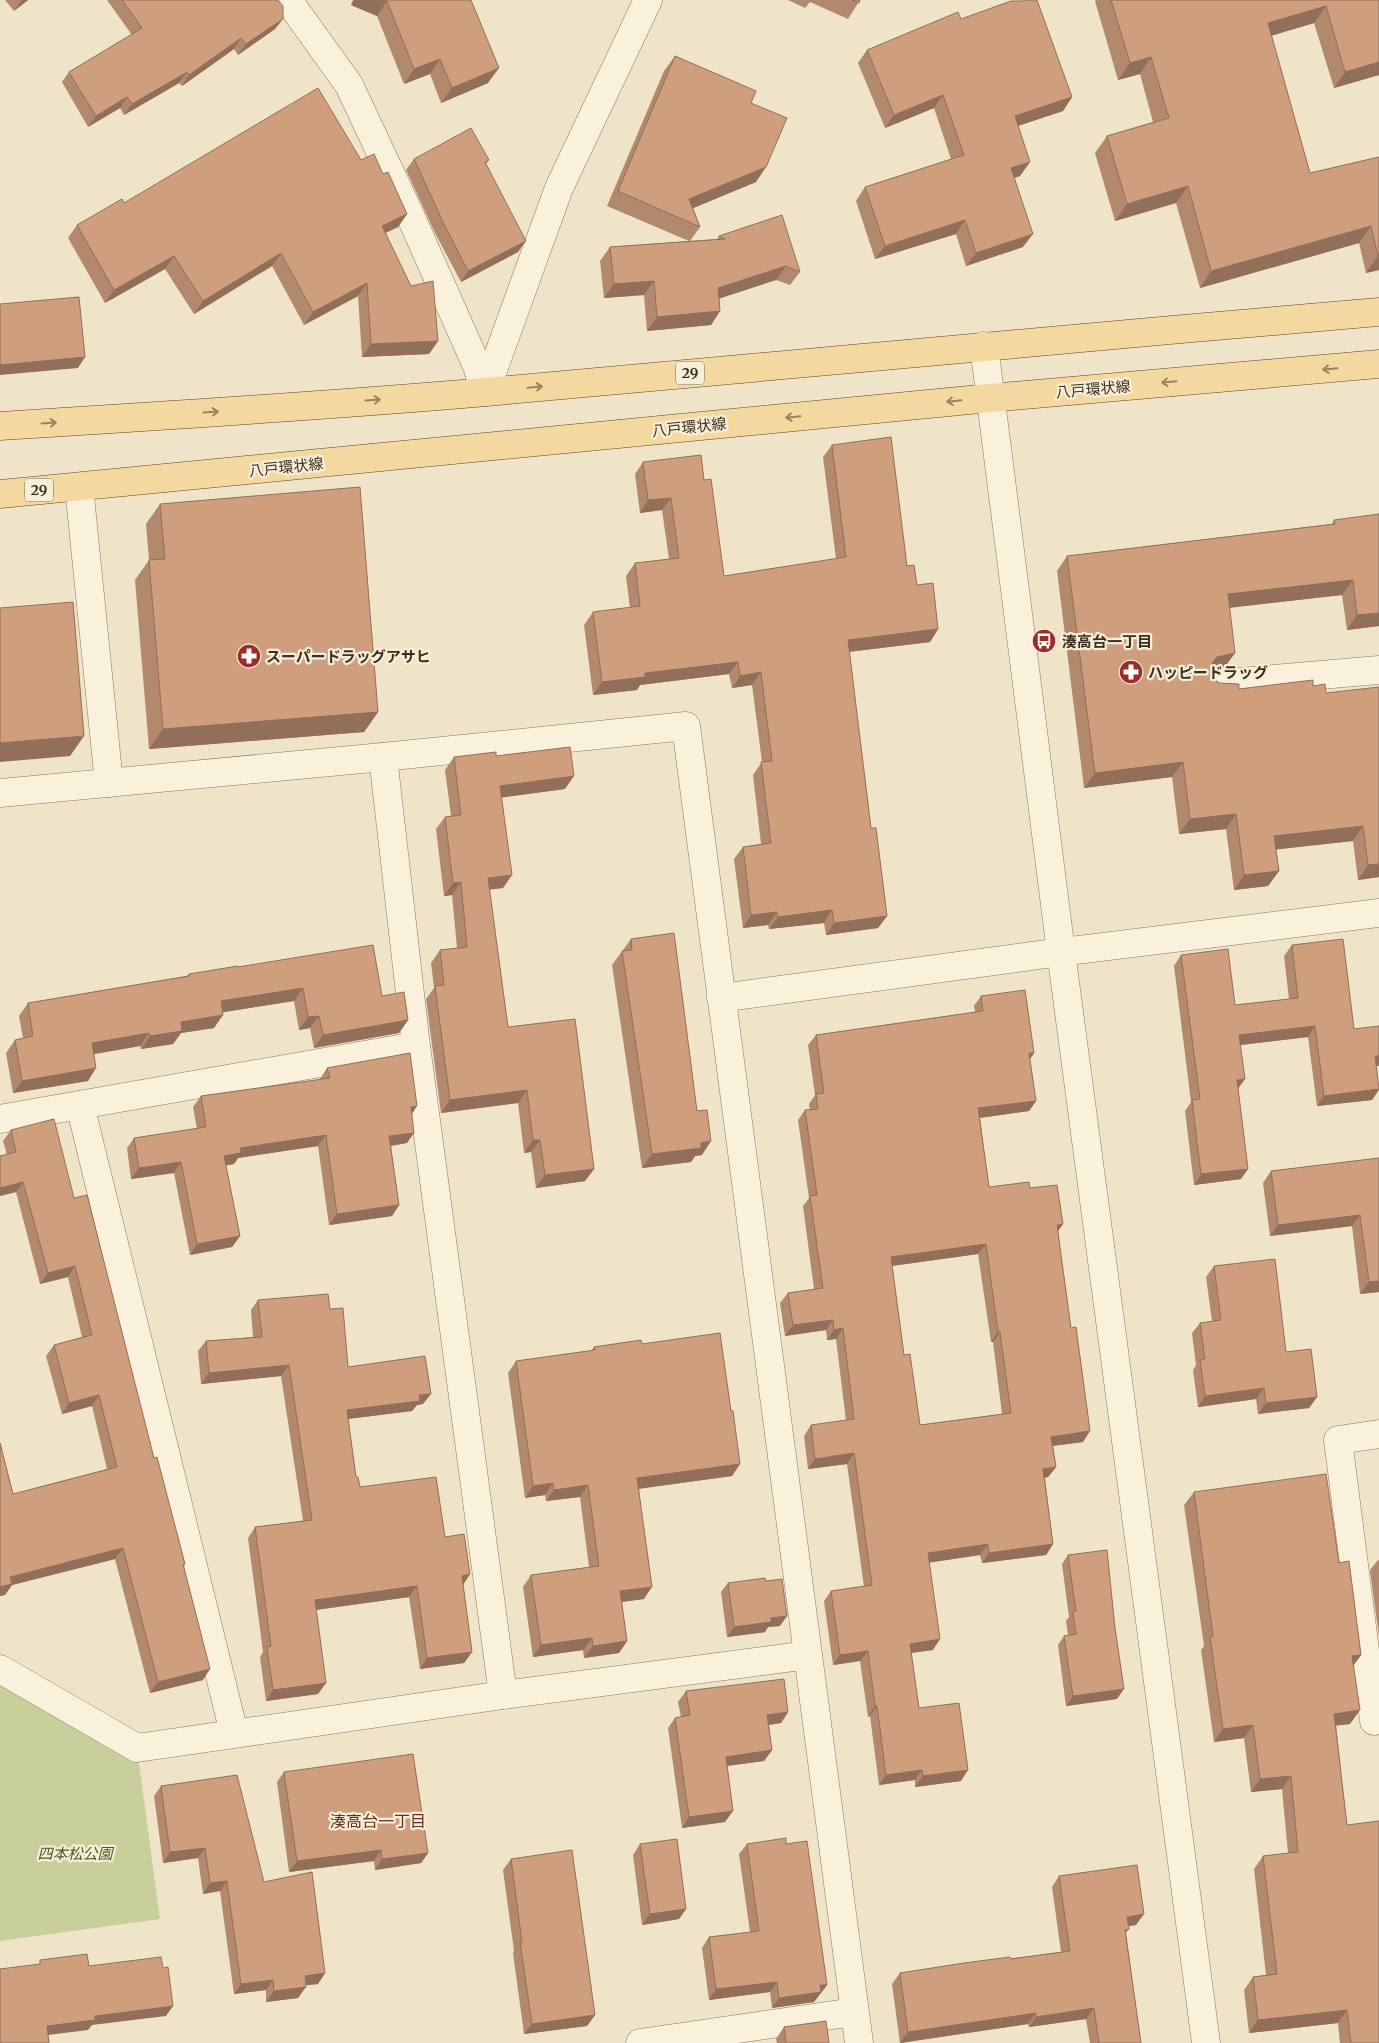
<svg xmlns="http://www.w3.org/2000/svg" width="1379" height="2043" viewBox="0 0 1379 2043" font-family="Merriweather,'Noto Sans JP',serif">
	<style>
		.green { fill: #c9cf9b }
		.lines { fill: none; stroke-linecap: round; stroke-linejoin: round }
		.minor-casing { stroke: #8d765c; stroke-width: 29 }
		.tertiary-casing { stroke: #8d765c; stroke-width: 29 }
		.primary-casing { stroke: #5b4430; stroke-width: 29 }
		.minor { stroke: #faf1dc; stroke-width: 28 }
		.tertiary { stroke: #faf1dc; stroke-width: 28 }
		.primary { stroke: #f3d9a0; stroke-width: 28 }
		.wall { fill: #b2896c; fill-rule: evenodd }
		.shaded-wall { fill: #916f58 }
		.building { fill: #cf9f7d; stroke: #916f58; fill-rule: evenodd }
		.oneway { stroke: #988460 }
		.labels { text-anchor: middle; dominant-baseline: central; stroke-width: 4.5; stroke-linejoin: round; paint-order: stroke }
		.shield { fill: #f7eed8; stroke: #756857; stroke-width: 1 }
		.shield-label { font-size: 14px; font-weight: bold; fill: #3d2e20 }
		.street-label { font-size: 15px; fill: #3d2e20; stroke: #f7eed8 }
		.poi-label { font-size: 15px; font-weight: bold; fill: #3d2e20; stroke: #f7eed8; text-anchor: start }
		.park-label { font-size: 15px; font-style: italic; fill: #4d5a26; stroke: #f7eed8 }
		.neighbourhood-label { font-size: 16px; fill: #6b2e1e; stroke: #f7eed8 }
	</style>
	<rect width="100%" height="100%" fill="#f0e4c8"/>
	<polygon class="green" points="0,1669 137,1748 160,1919 0,1941"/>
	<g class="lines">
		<g class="minor-casing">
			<g id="minor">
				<polyline points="288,0 349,85 410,215 477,366 485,392"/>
				<polyline points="485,392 559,188 648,0"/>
				<polyline points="79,487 109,783"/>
				<polyline points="1216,684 1379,670"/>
				<polyline points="383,757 416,1046 503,1695"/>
				<polyline points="0,793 383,757 686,726 859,2043"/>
				<polyline points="721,998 1061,952 1379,913"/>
				<polyline points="80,1105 234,1733"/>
				<polyline points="0,1119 416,1046"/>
				<polyline points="0,1669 137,1748 503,1695 808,1655"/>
				<polyline points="1374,1721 1338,1440 1379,1434"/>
				<polyline points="640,2043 854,2012"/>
			</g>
		</g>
		<g class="tertiary-casing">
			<polyline id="tertiary" points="984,346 1061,952 1206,2043"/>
		</g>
		<g class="primary-casing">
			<g id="primary">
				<path d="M0 426C162 416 324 406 486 392 783 366 1081 337 1379 312"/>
				<polyline points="0,494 990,398 1379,364"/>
			</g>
		</g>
		<use href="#minor" class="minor"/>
		<use href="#tertiary" class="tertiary"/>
		<use href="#primary" class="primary"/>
	</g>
	<g class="wall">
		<polygon points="5,0 28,0 14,11"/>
		<polygon points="107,0 278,0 275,29 238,55 234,49 182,86 179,83 124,115 120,108 88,127 62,82 69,72 132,35"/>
		<polygon points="353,0 471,0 488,83 441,103 430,74 404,84 377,16 351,5"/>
		<polygon points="788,0 860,0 848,19 810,2 805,8"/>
		<polygon points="1096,0 1379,0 1379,75 1334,88 1314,23 1271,36 1310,173 1379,157 1379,270 1366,273 1359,243 1200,288 1176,203 1115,221 1095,153 1107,136 1153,122 1140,74 1118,80 1095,1"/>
		<polygon points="961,19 1072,97 1063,111 1018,126 1020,176 1014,178 1023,247 966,266 956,234 875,259 856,201 865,187 951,159 934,108 885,128 858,63 867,50"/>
		<polygon points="675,56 751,103 756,182 693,208 700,227 690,241 717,239 719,236 800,272 790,285 776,280 719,298 720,311 711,325 647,331 644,295 604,298 600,261 610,247 689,241 607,206 664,71"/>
		<polygon points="414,159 489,160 486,164 518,252 461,282 435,233 406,170"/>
		<polygon points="361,160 383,174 407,214 398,227 385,233 438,341 429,354 362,357 358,296 304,325 272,266 194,314 165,269 105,303 68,238 77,225 124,203"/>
		<polygon points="832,445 907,566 917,585 938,629 930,642 849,652 871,828 887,916 878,928 826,935 824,923 769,929 768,925 743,928 734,859 743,847 761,844 753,775 762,762 752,685 732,688 729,674 640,685 637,690 593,695 584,625 593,612 630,608 626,576 635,563 669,559 662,510 640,513 635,474 643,462 704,480 724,576 836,559 823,457"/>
		<polygon points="160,504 378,712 364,732 149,749 135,580 149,560 146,524"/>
		<polygon points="1334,520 1379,626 1347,630 1342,595 1229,608 1235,653 1224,668 1211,671 1213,678 1219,683 1239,689 1313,686 1326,693 1379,877 1358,880 1353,841 1276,849 1279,871 1268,886 1234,890 1226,829 1179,834 1172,777 1084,788 1057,571 1067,556 1332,524"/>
		<polygon points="496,756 565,789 501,797 503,888 489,889 508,1027 594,1169 585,1181 536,1188 531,1152 524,1153 518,1103 441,1113 426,999 434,988 431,963 440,950 457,948 452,895 444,896 436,829 445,817 451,816 445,770 454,757"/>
		<polygon points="631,939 702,1155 695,1156 691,1162 642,1168 612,965"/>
		<polygon points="1292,945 1354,1029 1376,1066 1379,1090 1372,1100 1317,1106 1308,1037 1240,1045 1245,1079 1238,1088 1241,1179 1194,1185 1185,1111 1191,1102 1174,966 1181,955 1235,1005 1289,999 1284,956"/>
		<polygon points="238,967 382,996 408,1020 399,1033 314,1048 310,1028 299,1030 294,1001 223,1012 214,1028 181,1033 173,1044 141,1049 140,1046 94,1054 88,1081 13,1093 6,1053 15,1040 23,1038 19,1016 28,1003 187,976 189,974"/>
		<path d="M981 996 1034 1053 1030 1059 1036 1101 1029 1111 980 1118 989 1187 1030 1188 1063 1224 1058 1231 1083 1442 1053 1446 1056 1467 1048 1477 1045 1478 1053 1544 1046 1555 982 1563 980 1555 929 1562 933 1650 911 1653 919 1708 961 1781 915 1787V1780L879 1785 870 1716 868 1717 860 1661 833 1665 824 1601 831 1591 864 1587 847 1464 808 1469 804 1436 811 1425 846 1421 836 1339 827 1340 826 1330 785 1336 780 1303 788 1293 814 1289 803 1206 809 1198 798 1120 805 1110H810L809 1104 815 1095 808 1045 816 1035 975 1012 974 1006ZM978 1254 991 1342H993L1002 1414 920 1425 904 1355 892 1266Z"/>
		<polygon points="327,1068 412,1114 407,1143 391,1146 399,1205 392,1216 329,1225 318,1146 238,1158 234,1164 226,1165 240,1236 232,1247 190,1255 174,1173 131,1179 127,1148 134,1138 197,1129 193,1107 201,1096 320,1080 320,1079"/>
		<polygon points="11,1130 74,1198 154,1458 185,1564 184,1566 203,1680 150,1693 115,1559 12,1585 5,1595 0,1596 0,1443 13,1494 107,1469 92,1406 62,1414 46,1356 54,1345 82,1337 68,1277 40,1284 16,1192 0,1196 0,1157 7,1155 3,1141"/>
		<polygon points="1379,1158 1379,1292 1360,1294 1352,1226 1270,1236 1263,1183 1271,1171"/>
		<polygon points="1214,1266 1286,1352 1317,1397 1309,1408 1258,1414 1256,1399 1198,1407 1193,1370 1196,1365 1192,1333 1200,1323 1212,1321 1206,1277"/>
		<polygon points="258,1300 330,1309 348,1367 423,1404 417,1405 412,1411 348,1419 356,1477 360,1487 445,1537 470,1574 463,1584 472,1652 464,1663 420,1669 409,1597 316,1610 318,1694 266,1701 260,1657 263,1652 248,1538 255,1527 303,1521 281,1376 201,1384 198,1351 206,1341 253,1337 251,1310"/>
		<polygon points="642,1344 731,1411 740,1464 732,1476 638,1489 644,1599 622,1602 627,1641 619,1653 584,1658 583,1650 533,1657 523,1587 531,1575 589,1567 580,1497 546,1501 545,1495 525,1498 508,1373 516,1361 591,1351 594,1347"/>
		<polygon points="1194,1492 1339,1563 1361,1655 1354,1665 1350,1724 1336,1725 1347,1825 1379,2043 1340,2043 1338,2023 1249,2033 1244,1990 1253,1977 1266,1975 1254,1869 1263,1856 1288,1853 1282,1789 1251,1792 1244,1738 1214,1742 1201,1650 1204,1646 1184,1505"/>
		<polygon points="1068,1555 1117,1699 1066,1706 1058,1645 1064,1636 1068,1635 1066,1621 1069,1617 1062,1564"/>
		<polygon points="1378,1560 1379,1560 1379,1637 1370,1570"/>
		<polygon points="766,1581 780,1626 768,1627 765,1632 727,1637 721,1592 728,1583"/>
		<polygon points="686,1691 788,1712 781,1723 769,1725 772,1750 764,1761 727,1766 725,1822 682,1828 668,1728 675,1718 681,1717 678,1702"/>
		<polygon points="284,1772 428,1853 421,1863 375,1870 374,1861 289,1872 277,1782"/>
		<polygon points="161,1786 264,1882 325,1973 318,1984 306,1985 298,1998 266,2002 266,1990 234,1994 220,1891 203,1894 198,1858 163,1863 154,1796"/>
		<polygon points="640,1844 686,1909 679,1919 642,1925 633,1855"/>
		<polygon points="747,1844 786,1844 827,1985 814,2002 772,2008 770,1992 709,2000 702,1948 709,1937 750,1932 739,1854"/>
		<polygon points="511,1859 595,2015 587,2026 524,2034 513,1953 514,1951 503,1870"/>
		<polygon points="1059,1876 1136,1925 1128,1926 1129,1929 1126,1933 1141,2043 1090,2043 1086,2019 1029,2027 1028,2024 900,2043 892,1984 900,1973 1061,1952 1052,1887"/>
		<polygon points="784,2027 829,2043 777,2043 776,2039"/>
	</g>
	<g class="shaded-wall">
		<polygon points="22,0 28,0 14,11"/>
		<polygon points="354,0 385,0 387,1 377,16 351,5"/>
		<polygon points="1326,6 1314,23 1256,40 1268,23"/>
		<polygon points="283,19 275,29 238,55 246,44"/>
		<polygon points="241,38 234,49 182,86 189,75"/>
		<polygon points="1151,57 1140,74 1118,80 1130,63"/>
		<polygon points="440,59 430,74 404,84 414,69"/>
		<polygon points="1379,62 1379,75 1334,88 1345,72"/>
		<polygon points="499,68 488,83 441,103 452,88"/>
		<polygon points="187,72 179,83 124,115 132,104"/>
		<polygon points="943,95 934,108 885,128 894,115"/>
		<polygon points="127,97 120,108 88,127 96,116"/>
		<polygon points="1072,97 1063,111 1005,130 1015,116"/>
		<polygon points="1030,162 1020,176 1002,182 1011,168"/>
		<polygon points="766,167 756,182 679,214 689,199"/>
		<polygon points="1188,186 1176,203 1115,221 1127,204"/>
		<polygon points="407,214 398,227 373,239 382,226"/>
		<polygon points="965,220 956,234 875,259 885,246"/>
		<polygon points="1371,226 1359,243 1200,288 1211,271"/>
		<polygon points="1033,234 1023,247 966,266 976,253"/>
		<polygon points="526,241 518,252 461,282 468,271"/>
		<polygon points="281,253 272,266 194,314 203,301"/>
		<polygon points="174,256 165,269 105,303 114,290"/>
		<polygon points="1378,256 1379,256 1379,270 1366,273"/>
		<polygon points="786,266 776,280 709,302 718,288"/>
		<polygon points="654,281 644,295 604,298 614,284"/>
		<polygon points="367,283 358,296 304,325 313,312"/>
		<polygon points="720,311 711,325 647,331 657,317"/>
		<polygon points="438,341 429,354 362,357 371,344"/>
		<polygon points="85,357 78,368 0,375 0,365"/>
		<polygon points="671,498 662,510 640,513 648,500"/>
		<polygon points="1353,580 1342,595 1217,609 1228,594"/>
		<polygon points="1379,613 1379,626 1347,630 1357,615"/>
		<polygon points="938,629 930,642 839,653 848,640"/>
		<polygon points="1235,653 1224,668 1207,672 1217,657"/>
		<polygon points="738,662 729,674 640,685 637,690 593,695 602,682 645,673"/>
		<polygon points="761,672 752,685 732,688 740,676"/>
		<polygon points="378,712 364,732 149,749 163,729"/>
		<polygon points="84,736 70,756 0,762 0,743"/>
		<polygon points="1183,762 1172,777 1084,788 1095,773"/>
		<polygon points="574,776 565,789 491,799 500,786"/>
		<polygon points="1236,814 1226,829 1179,834 1190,819"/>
		<polygon points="1363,826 1353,841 1264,851 1274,836"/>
		<polygon points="1379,864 1379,877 1358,880 1368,865"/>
		<polygon points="1279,871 1268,886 1234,890 1244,875"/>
		<polygon points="512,875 503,888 479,891 488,878"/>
		<polygon points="461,882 452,895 444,896 453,883"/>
		<polygon points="832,910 824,923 769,929 778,917"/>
		<polygon points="777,912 768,925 743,928 751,915"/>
		<polygon points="887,916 878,928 826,935 834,923"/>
		<polygon points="303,988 294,1001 212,1014 221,1001"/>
		<polygon points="223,1015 214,1028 181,1033 173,1044 141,1049 150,1036 181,1022"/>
		<polygon points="319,1016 310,1028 299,1030 308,1017"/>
		<polygon points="408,1020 399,1033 314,1048 323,1035"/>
		<polygon points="1315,1026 1308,1037 1232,1046 1239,1035"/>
		<polygon points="149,1033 140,1046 83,1056 92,1043"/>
		<polygon points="1029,1053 1034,1053 1027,1063"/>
		<polygon points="1375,1056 1379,1056 1379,1066 1368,1067"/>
		<polygon points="96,1068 88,1081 13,1093 22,1081"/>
		<polygon points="1245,1079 1237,1090 1237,1080"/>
		<polygon points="1379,1089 1372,1100 1317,1106 1324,1096"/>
		<polygon points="527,1090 518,1103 441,1113 450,1100"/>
		<polygon points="1036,1101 1029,1111 971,1119 978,1108"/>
		<polygon points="417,1106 410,1117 411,1107"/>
		<polygon points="414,1133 407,1143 382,1147 389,1136"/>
		<polygon points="326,1135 318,1146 238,1158 234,1164 217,1167 224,1156 240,1148"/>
		<polygon points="533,1140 540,1140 531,1152 524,1153"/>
		<polygon points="711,1141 702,1155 695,1156 691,1162 642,1168 652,1154 701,1143"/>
		<polygon points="181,1162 174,1173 131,1179 139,1168"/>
		<polygon points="594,1169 585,1181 536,1188 545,1175"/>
		<polygon points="1248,1169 1241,1179 1194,1185 1201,1174"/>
		<polygon points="23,1182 16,1192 0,1196 0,1188"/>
		<polygon points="399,1205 392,1216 329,1225 337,1214"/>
		<polygon points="1360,1215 1352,1226 1270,1236 1278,1225"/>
		<polygon points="1063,1224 1055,1235 1057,1225"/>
		<polygon points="240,1236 232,1247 190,1255 197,1244"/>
		<polygon points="986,1244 978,1254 884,1267 891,1257"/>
		<polygon points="75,1266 68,1277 40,1284 48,1273"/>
		<polygon points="1379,1281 1379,1292 1360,1294 1369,1282"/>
		<polygon points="833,1320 826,1330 785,1336 793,1325"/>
		<polygon points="843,1328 836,1339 827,1340 834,1330"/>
		<polygon points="998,1332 1000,1332 993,1342 991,1342"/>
		<polygon points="289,1365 281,1376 201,1384 209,1373"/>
		<polygon points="1264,1388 1256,1399 1198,1407 1205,1396"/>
		<polygon points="431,1394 423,1404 417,1405 412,1411 339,1420 347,1410 419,1395"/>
		<polygon points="99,1395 92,1406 62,1414 69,1403"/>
		<polygon points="1317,1397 1309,1408 1258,1414 1266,1403"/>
		<polygon points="1090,1431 1083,1442 1044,1447 1051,1437"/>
		<polygon points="854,1453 847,1464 808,1469 815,1459"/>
		<polygon points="740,1464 732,1476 629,1490 637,1478"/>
		<polygon points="1056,1467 1048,1477 1036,1479 1043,1469"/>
		<polygon points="553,1483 545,1495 525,1498 533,1486"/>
		<polygon points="588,1485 580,1497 546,1501 554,1490"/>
		<polygon points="988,1544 980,1555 921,1564 928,1553"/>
		<polygon points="1053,1544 1046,1555 982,1563 989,1553"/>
		<polygon points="123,1548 115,1559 12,1585 5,1595 0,1596 0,1587 10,1577"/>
		<polygon points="470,1574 463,1585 462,1576"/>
		<polygon points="417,1586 409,1597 308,1611 315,1600"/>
		<polygon points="652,1587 644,1599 612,1603 620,1591"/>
		<polygon points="787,1616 780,1626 768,1627 765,1632 727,1637 734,1627 771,1618"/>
		<polygon points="592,1638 583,1650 533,1657 541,1645"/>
		<polygon points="940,1639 933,1650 903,1654 910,1644"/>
		<polygon points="627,1641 619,1653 584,1658 593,1646"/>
		<polygon points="868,1651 860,1661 833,1665 840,1655"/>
		<polygon points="472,1652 464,1663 420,1669 427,1658"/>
		<polygon points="1361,1655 1351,1668 1352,1656"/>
		<polygon points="210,1669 203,1680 150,1693 158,1682"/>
		<polygon points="326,1683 318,1694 266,1701 273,1690"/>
		<polygon points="1124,1689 1117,1699 1066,1706 1073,1696"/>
		<polygon points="875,1706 877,1706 870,1716 868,1717"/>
		<polygon points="1360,1710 1350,1724 1325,1727 1334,1714"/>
		<polygon points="788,1712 781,1723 760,1726 767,1715"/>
		<polygon points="1253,1725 1244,1738 1214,1742 1223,1729"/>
		<polygon points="772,1750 764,1761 718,1767 726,1757"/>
		<polygon points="922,1770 915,1780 879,1785 886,1775"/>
		<polygon points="968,1770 961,1781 915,1787 923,1776"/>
		<polygon points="1291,1776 1282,1789 1251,1792 1260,1779"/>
		<polygon points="733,1811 725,1822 682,1828 689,1817"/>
		<polygon points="205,1848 198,1858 163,1863 170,1852"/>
		<polygon points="381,1850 374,1861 289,1872 297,1861"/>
		<polygon points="428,1853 421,1863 375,1870 382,1859"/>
		<polygon points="227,1881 220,1891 203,1894 210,1883"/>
		<polygon points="686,1909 679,1919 642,1925 650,1914"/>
		<polygon points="1144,1914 1136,1925 1120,1928 1127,1917"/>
		<polygon points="325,1973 318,1984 298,1986 305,1976"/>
		<polygon points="273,1980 266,1990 234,1994 241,1984"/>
		<polygon points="777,1982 770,1992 709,2000 716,1989"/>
		<polygon points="820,1985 827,1985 814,2002 772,2008 779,1998"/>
		<polygon points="306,1987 298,1998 266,2002 274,1991"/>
		<polygon points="173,2006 166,2016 92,2025 88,2030 40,2036 47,2026 95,2016"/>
		<polygon points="1094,2008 1086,2019 1029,2027 1036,2017"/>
		<polygon points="1347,2010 1338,2023 1249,2033 1258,2020"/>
		<polygon points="1036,2013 1028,2024 900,2043 908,2032"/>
		<polygon points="595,2015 587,2026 524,2034 532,2024"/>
	</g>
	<g class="building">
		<polygon points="122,0 278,0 283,6 283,19 246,44 241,38 189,75 187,72 132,104 127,97 96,116 69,72 142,28"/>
		<polygon points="385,0 471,0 499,68 452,88 440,59 414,69 387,1"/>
		<polygon points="852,0 860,0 859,3"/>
		<polygon points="1024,0 1037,0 1072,97 1015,116 1030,162 1011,168 1033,234 976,253 965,220 885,246 865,187 964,155 943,95 894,115 867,50 958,12 961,19 1011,1 1022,1"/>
		<polygon points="1111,0 1379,0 1379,62 1345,72 1326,6 1268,23 1310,173 1379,157 1379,256 1378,256 1371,226 1211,271 1188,186 1127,204 1107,136 1169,118 1151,57 1130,63"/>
		<polygon points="675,56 756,91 751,103 787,118 766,167 689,199 700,227 618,191"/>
		<polygon points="318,88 361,160 374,154 383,174 388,172 407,214 382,226 411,286 433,281 438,341 371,344 367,283 313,312 281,253 203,301 174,256 114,290 77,225 122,199 124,203"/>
		<polygon points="471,128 489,160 485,162 526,241 468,271 443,222 414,159"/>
		<polygon points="782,215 800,272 786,266 718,288 720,311 657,317 654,281 614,284 610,247 725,239 719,236"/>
		<polygon points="79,297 85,357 0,365 0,304"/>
		<polygon points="891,437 907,566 914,565 917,585 933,583 938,629 848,640 871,828 876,828 887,916 834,923 832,910 778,917 777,912 751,915 743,847 771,843 761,762 772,761 761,672 740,676 738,662 645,673 645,677 602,682 593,612 640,606 635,563 679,558 671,498 648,500 643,462 701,455 704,480 711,479 724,576 846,557 832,445"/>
		<polygon points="360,487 378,712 163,729 149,560 165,559 160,504"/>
		<polygon points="1379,514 1379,613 1357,615 1353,580 1228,594 1235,653 1217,657 1212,663 1211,671 1213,678 1219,683 1239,684 1239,689 1313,680 1313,686 1325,684 1326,693 1379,687 1379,864 1368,865 1363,826 1274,836 1279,871 1244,875 1236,814 1190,819 1183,762 1095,773 1067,556 1335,524 1334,520"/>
		<polygon points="73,602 84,736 0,743 0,608"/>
		<polygon points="570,747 574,776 500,786 512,875 488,878 508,1027 575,1019 594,1169 545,1175 540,1140 533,1140 527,1090 450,1100 435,986 444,985 440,950 467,947 461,882 453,883 445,817 461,815 454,757 496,752 496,756"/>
		<polygon points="674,933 697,1111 707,1110 711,1141 701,1143 701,1148 652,1154 622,951 632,950 631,939"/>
		<polygon points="1343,939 1354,1029 1379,1026 1379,1056 1375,1056 1379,1089 1324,1096 1315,1026 1239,1035 1245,1079 1237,1080 1248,1169 1201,1174 1192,1100 1200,1099 1181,955 1228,949 1235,1005 1298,998 1292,945"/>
		<polygon points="373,945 382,996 404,992 408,1020 323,1035 319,1016 308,1017 303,988 221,1001 223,1015 181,1022 182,1031 150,1036 149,1033 92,1043 96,1068 22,1081 15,1040 33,1036 28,1003 189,976 189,974 238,966 238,967"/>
		<path d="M1025 990 1034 1053H1029L1036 1101 978 1108 989 1187 1029 1182 1030 1188 1057 1185 1063 1224 1057 1225 1071 1328 1076 1327 1090 1431 1051 1437 1056 1467 1043 1469 1053 1544 989 1553 988 1544 928 1553 940 1639 910 1644 919 1708 959 1703 968 1770 923 1776 922 1770 886 1775 877 1706H875L868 1651 840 1655 831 1591 872 1585 854 1453 815 1459 811 1425 854 1419 843 1328 834 1330 833 1320 793 1325 788 1293 823 1288 810 1196 817 1195 805 1110 818 1109 816 1094 824 1093 816 1035 983 1011 981 996ZM986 1244 998 1332H1000L1011 1413 920 1425 910 1354 904 1355 891 1257Z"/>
		<polygon points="410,1053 417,1106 411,1107 414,1133 389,1136 399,1205 337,1214 326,1135 240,1148 241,1153 224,1156 240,1236 197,1244 181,1162 139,1168 134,1138 206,1127 201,1096 330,1078 327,1068"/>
		<polygon points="54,1119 74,1198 87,1195 154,1458 157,1457 185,1564 183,1564 210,1669 158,1682 123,1548 10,1577 12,1584 0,1587 0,1443 13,1494 117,1467 99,1395 69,1403 54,1345 92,1335 75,1266 48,1273 23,1182 0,1188 0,1156 16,1152 11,1130"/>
		<polygon points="1379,1158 1379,1281 1369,1282 1360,1215 1278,1225 1271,1171"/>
		<polygon points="1275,1259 1286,1352 1311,1349 1317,1397 1266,1403 1264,1388 1205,1396 1200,1359 1205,1359 1200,1323 1221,1320 1214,1266"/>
		<polygon points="328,1294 330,1309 343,1308 348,1367 425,1356 431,1394 419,1395 420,1401 347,1410 356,1477 358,1477 360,1487 436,1477 445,1537 464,1534 470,1574 462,1576 472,1652 427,1658 417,1586 315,1600 326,1683 273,1690 267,1647 271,1646 255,1527 312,1520 289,1365 209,1373 206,1341 262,1337 258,1300"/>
		<polygon points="720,1333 731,1411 733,1411 740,1464 637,1478 652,1587 620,1591 627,1641 593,1646 592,1638 541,1645 531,1575 599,1566 588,1485 554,1490 553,1483 533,1486 516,1361 595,1350 594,1347 641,1340 642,1344"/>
		<polygon points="1326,1474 1339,1563 1349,1561 1361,1655 1352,1656 1360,1710 1334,1714 1347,1825 1379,1821 1379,2043 1351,2043 1347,2010 1258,2020 1253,1977 1277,1974 1263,1856 1298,1852 1291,1776 1260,1779 1253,1725 1223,1729 1210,1637 1213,1636 1194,1492"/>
		<polygon points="1107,1550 1115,1628 1124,1689 1073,1696 1064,1636 1076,1634 1073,1612 1076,1611 1068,1555"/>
		<polygon points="765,1578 766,1581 782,1579 787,1616 771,1618 771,1622 734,1627 728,1583"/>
		<polygon points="784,1679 788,1712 767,1715 772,1750 726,1757 733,1811 689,1817 675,1718 690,1715 686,1691"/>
		<polygon points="413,1754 428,1853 382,1859 381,1850 297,1861 284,1772"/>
		<polygon points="237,1775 264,1882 312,1872 325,1973 305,1976 306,1987 274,1991 273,1980 241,1984 227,1881 210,1883 205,1848 170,1852 161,1786"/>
		<polygon points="786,1838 786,1844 807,1841 827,1985 820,1985 821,1992 779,1998 777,1982 716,1989 709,1937 759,1931 747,1844"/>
		<polygon points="677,1839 686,1909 650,1914 640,1844"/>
		<polygon points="572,1850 595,2015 532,2024 520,1942 522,1942 511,1859"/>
		<polygon points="1137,1865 1144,1914 1127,1917 1129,1929 1125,1930 1141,2043 1099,2043 1094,2008 1036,2017 1036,2013 908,2032 900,1973 964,1963 1010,1957 1011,1959 1070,1951 1059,1876"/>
		<polygon points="87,1954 89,1966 161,1957 163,1968 168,1967 173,2006 95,2016 95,2020 47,2026 49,2043 0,2043 0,1969 40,1964 40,1960"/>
		<polygon points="826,2021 829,2043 786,2043 784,2027"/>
	</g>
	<defs><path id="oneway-shaft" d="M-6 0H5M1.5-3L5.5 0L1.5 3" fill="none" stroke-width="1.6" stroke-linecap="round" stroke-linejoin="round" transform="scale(1.25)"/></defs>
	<g class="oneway">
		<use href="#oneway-shaft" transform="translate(1330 369) rotate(175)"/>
		<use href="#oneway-shaft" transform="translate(1169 382) rotate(175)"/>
		<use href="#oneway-shaft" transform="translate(535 387) rotate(-5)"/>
		<use href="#oneway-shaft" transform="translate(373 400) rotate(-4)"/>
		<use href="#oneway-shaft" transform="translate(954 401) rotate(174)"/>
		<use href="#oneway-shaft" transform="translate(211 412) rotate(-4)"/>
		<use href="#oneway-shaft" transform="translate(793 417) rotate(174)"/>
		<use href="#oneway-shaft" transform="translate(49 423) rotate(-4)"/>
	</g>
	<defs>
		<g id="bus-disc" transform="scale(1.25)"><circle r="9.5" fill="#9e2a2b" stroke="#f7eed8"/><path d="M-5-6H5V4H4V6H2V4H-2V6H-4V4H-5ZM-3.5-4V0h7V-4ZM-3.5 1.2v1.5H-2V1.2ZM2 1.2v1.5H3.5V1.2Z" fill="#fff"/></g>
		<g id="pharmacy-disc" transform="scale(1.25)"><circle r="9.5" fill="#9e2a2b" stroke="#f7eed8"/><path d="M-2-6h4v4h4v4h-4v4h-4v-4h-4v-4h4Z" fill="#fff"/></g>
	</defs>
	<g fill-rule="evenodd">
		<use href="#bus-disc" x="1044" y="641"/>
		<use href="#pharmacy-disc" x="249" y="656"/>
		<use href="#pharmacy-disc" x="1131" y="672"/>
	</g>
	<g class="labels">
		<g class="shield">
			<rect x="676" y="361.5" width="28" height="23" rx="4"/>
			<rect x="25" y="478.5" width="28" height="23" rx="4"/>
		</g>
		<g class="shield-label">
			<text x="690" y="373">29</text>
			<text x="39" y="490">29</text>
		</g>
		<g class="street-label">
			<text transform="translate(1093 389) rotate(-5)">八戸環状線</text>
			<text transform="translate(689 427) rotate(-6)">八戸環状線</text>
			<text transform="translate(286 467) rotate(-6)">八戸環状線</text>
		</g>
		<g class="poi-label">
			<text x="1062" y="641">湊高台一丁目</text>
			<text x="266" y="656">スーパードラッグアサヒ</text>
			<text x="1148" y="672">ハッピードラッグ</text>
		</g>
		<g class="park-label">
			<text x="75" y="1853">四本松公園</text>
		</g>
		<g class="neighbourhood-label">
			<text x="378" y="1821">湊高台一丁目</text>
		</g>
	</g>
</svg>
